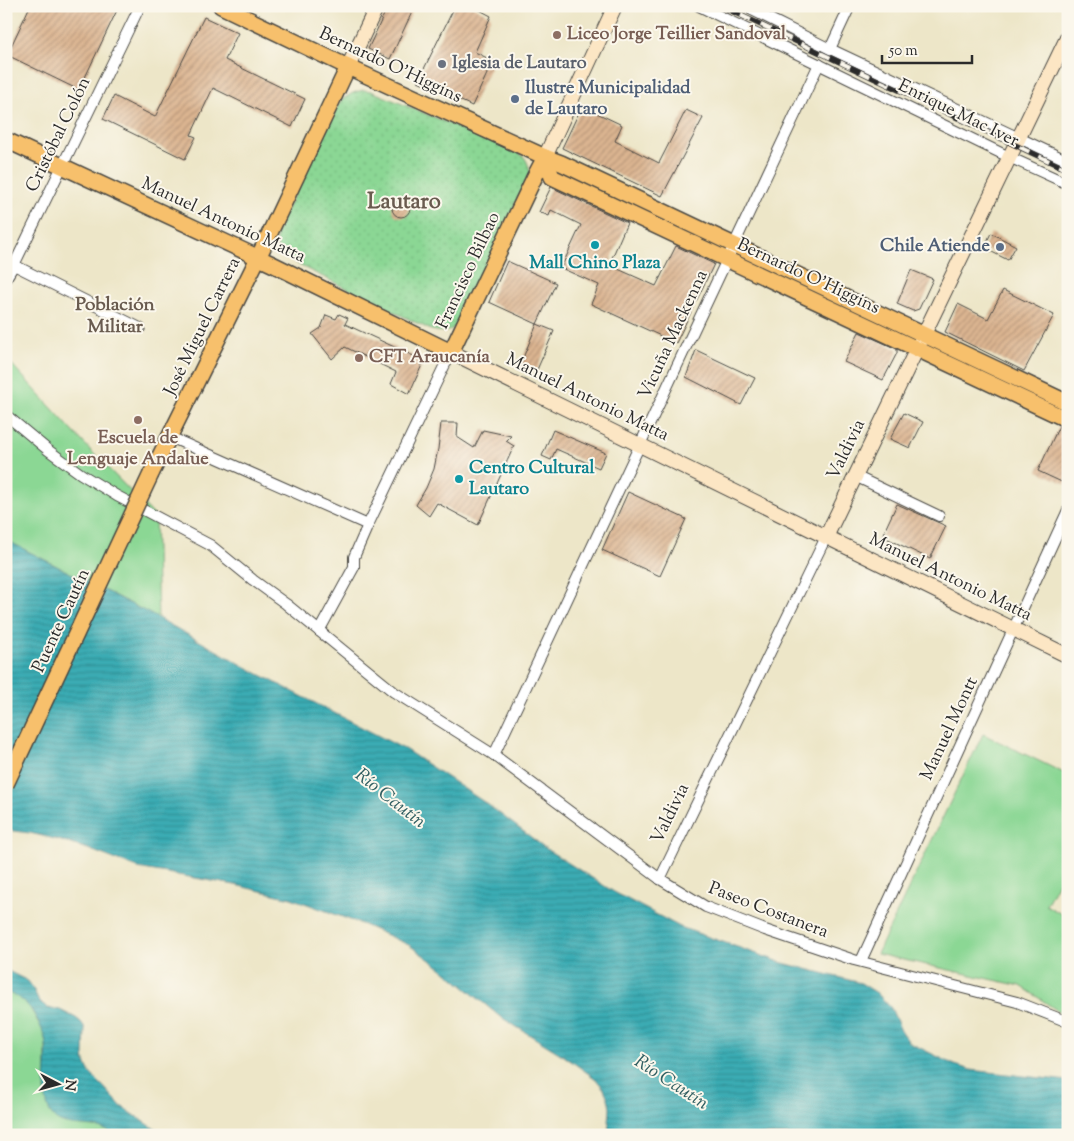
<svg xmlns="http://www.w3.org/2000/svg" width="1074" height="1141" viewBox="0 0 1074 1141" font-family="'Sorts Mill Goudy',serif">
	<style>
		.grass { fill: #8bd794; stroke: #5b8160 }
		.park { fill: url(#park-dots); stroke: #5b8160 }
		.water { fill: url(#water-rules); stroke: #326c70 }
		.building { fill: url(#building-hatch) }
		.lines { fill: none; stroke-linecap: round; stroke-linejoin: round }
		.street-casing { stroke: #484743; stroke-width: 12 }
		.secondary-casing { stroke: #484743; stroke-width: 16 }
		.primary-casing { stroke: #484743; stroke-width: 18 }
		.street { stroke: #fff; stroke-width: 10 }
		.secondary { stroke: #fce6c4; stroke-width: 14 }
		.primary { stroke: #f7c06c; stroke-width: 15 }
		.rail-casing { stroke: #2b2b2b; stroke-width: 5.5 }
		.rail { stroke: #fbf7ec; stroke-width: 4; stroke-dasharray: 11; stroke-linecap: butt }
		.primary-bridge-casing { stroke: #484743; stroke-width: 18; stroke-linecap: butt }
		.primary-bridge { stroke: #f7c06c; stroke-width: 15 }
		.education-dot { fill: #8d6e63; stroke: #fbf7ec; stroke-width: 2 }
		.worship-dot { fill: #6b7280; stroke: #fbf7ec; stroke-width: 2 }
		.service-dot { fill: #5c6f8a; stroke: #fbf7ec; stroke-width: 2 }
		.culture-dot { fill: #0f9aa8; stroke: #fbf7ec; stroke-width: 2 }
		.labels { text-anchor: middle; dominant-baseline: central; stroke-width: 4; stroke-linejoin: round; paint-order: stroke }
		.education-label { font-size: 18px; font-weight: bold; fill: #785e54; stroke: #fbf7ec; text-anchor: start }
		.worship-label { font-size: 18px; font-weight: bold; fill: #5b616d; stroke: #fbf7ec; text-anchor: start }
		.street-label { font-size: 18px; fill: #2b2b2b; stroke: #fbf7ec }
		.service-label { font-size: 18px; font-weight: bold; fill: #4e5e75; stroke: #fbf7ec; text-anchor: start }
		.culture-label { font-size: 18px; font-weight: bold; fill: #0d838f; stroke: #fbf7ec }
		.neighbourhood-label { font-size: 19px; font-weight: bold; fill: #695b4f; stroke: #fbf7ec }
		.water-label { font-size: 19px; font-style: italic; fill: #315f62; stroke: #fbf7ec }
		.district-label { font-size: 22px; font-weight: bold; fill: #695b4f; stroke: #fbf7ec }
	</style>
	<defs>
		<pattern id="park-dots" width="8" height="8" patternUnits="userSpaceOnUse" patternTransform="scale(1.25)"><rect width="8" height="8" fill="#8bd794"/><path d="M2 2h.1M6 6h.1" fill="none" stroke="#78b980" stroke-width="1.8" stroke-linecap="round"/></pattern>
		<pattern id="water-rules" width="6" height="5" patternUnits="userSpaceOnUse" patternTransform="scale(1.25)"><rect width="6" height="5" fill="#3aacb4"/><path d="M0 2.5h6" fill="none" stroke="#318c93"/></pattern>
		<pattern id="building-hatch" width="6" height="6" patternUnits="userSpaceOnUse" patternTransform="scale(1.25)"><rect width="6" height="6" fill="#dcb591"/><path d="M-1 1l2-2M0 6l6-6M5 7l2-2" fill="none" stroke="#b39377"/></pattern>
	</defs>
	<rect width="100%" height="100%" fill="#fbf7ec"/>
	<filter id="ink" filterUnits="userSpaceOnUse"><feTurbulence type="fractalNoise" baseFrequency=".02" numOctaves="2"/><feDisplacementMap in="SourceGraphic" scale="10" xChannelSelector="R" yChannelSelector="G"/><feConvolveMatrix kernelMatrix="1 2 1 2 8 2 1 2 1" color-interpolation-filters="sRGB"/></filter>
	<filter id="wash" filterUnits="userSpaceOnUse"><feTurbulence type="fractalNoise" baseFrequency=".0096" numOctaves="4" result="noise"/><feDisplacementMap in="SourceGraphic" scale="20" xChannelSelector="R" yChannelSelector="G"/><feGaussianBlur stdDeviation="1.12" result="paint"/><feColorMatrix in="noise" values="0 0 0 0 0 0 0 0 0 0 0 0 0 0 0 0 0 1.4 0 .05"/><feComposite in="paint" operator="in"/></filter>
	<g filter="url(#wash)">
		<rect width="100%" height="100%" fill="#ede6c8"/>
		<g class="grass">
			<polygon points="6,358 92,452 155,516 158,618 6,540"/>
			<polygon points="983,734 1068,775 1068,864 1046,905 1068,918 1068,1007 1064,1015 1021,986 877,954"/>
			<polygon points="6,992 19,997 29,1006 43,1031 46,1043 45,1094 66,1124 103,1128 119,1135 6,1135"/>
		</g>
		<path class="park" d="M363 90 371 91 513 150C525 156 527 159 530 172L460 321C449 333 447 333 431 330L301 266 278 250 276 235 281 221 341 100 353 93Z"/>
		<g class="water">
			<polygon points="6,540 158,618 257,673 406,750 487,804 548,850 614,892 680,927 783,963 861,983 877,993 891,1008 902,1033 910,1043 955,1065 971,1070 1068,1081 1068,1135 608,1135 610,1108 608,1098 604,1089 596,1079 564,1056 499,1016 444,970 409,945 364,925 291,898 235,885 138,868 88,849 55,839 30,833 6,830"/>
			<path d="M6 970 28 981 33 988 38 999 44 1005 48 1008 60 1010 76 1018 81 1022 85 1028 84 1055 85 1062 90 1073 103 1086 121 1106 155 1129 167 1135C153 1135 135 1137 121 1135 112 1134 104 1128 95 1127 83 1125 69 1127 58 1121 37 1108 49 1065 46 1044 45 1035 41 1027 37 1019 29 1004 22 998 6 992Z"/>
		</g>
		<g id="blocks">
			<g class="building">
				<polygon points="30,6 119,6 79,90 7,55"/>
				<polygon points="388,6 405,6 413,10 390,59 368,49"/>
				<polygon points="455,6 472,6 491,16 475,52 493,61 472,106 418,81"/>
				<polygon points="204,17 238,33 225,60 305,99 292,127 213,88 191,135 196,137 185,159 103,119 114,96 155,117"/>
				<polygon points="582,106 622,125 615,141 659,163 686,110 703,118 662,196 562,148"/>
				<polygon points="551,187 627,223 609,265 656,286 676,246 714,264 676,343 591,304 599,285 561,268 581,225 551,210 549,216 539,212"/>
				<circle cx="401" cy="208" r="9"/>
				<polygon points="991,233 1016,246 1008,260 984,248"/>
				<polygon points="507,261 556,283 537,324 489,302"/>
				<polygon points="911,270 933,279 919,309 913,311 897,304"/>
				<polygon points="1003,290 1054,315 1024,371 945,332 958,304 988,319"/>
				<polygon points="339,314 348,318 345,324 420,359 422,365 409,394 391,384 396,372 345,347 332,359 312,334 321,328 326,315 336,319"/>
				<polygon points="537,324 554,331 536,372 520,365"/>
				<polygon points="859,332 897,349 897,353 883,380 844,362"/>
				<polygon points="696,350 755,378 741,405 686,377"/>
				<polygon points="904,413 923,422 910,448 890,439"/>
				<polygon points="441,423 458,423 457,437 474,448 483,430 511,436 506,441 514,446 478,525 437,503 429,516 416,505 426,488 434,469 438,449"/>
				<polygon points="1059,426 1068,429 1068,485 1038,471"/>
				<polygon points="553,430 606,453 599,468 556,449 551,460 542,456"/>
				<polygon points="628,492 686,519 660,576 602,550"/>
				<polygon points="897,504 946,526 930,559 882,536"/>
			</g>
		</g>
	</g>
	<g filter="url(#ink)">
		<use href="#blocks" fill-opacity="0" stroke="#484743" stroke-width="1"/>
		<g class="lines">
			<g class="street-casing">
				<g id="street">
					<polyline points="699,6 1009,157 1068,184"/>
					<polyline points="744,6 830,49 1068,161"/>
					<polyline points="830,49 850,6"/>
					<polyline points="14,265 140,328"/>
					<polyline points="6,278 14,265 140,6"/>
					<polyline points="6,415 48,450 81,474 117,496 210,545 253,580 286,604 394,692 494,755 660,879 706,907 765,930 854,960 1017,1002 1068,1022"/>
					<polyline points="170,437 368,525"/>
					<polyline points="855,476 939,516"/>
					<polyline points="319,631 354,567 354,557 368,525 451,352"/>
					<polyline points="494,755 819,64"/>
					<polyline points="660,879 826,537"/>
					<polyline points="861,961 1068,510"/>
				</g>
			</g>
			<g class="secondary-casing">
				<g id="secondary">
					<polyline points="348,67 377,6"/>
					<polyline points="545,157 615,6"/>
					<polyline points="451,352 1068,656"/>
					<polyline points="826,537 1068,36"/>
				</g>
			</g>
			<g class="primary-casing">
				<g id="primary">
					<polyline points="221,6 348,67 545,157 561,163 1068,403"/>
					<polyline points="6,140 272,264 451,352 535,176 545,157"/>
					<path d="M545 157 552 177C724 259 896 338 1068 420"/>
					<polyline points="151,474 258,258 348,67"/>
				</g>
			</g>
			<use href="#street" class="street"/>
			<use href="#secondary" class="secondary"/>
			<use href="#primary" class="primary"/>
			<g class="rail-casing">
				<polyline id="rail" points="721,6 1068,170"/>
			</g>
			<use href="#rail" class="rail"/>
			<g class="primary-bridge-casing">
				<polyline id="primary-bridge" points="6,784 151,474"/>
			</g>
			<use href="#primary-bridge" class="primary-bridge"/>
		</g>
	</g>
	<g class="education-dot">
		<circle cx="557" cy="35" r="5"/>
		<circle cx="359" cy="358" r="5"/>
		<circle cx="138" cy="420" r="5"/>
	</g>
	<circle class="worship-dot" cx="442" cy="64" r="5"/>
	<g class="service-dot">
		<circle cx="515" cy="99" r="5"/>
		<circle cx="1000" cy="247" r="5"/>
	</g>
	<g class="culture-dot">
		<circle cx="595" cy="245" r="5"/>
		<circle cx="459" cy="479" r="5"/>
	</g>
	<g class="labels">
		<g class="education-label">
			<text x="567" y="35">Liceo Jorge Teillier Sandoval</text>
			<text x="369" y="358">CFT Araucanía</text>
			<text x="138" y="439" text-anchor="middle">Escuela de<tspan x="138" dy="21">Lenguaje Andalue</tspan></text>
		</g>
		<g class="worship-label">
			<text x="452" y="64">Iglesia de Lautaro</text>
		</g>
		<g class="street-label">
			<text transform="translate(390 66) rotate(25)">Bernardo O'Higgins</text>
			<text transform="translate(958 114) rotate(26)">Enrique Mac Iver</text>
			<text transform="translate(59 135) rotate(-64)">Cristóbal Colón</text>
			<text transform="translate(223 221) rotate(25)">Manuel Antonio Matta</text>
			<text transform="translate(469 271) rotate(-65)">Francisco Bilbao</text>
			<text transform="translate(808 277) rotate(25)">Bernardo O'Higgins</text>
			<text transform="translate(203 327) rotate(-64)">José Miguel Carrera</text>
			<text transform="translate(674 335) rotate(-65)">Vicuña Mackenna</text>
			<text transform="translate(587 398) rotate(26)">Manuel Antonio Matta</text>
			<text transform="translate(847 450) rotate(-64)">Valdivia</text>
			<text transform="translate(950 578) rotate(26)">Manuel Antonio Matta</text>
			<text transform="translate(62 621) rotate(-65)">Puente Cautín</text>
			<text transform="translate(950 729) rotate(-65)">Manuel Montt</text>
			<text transform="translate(671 814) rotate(-64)">Valdivia</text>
			<text transform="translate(768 911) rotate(21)">Paseo Costanera</text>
		</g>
		<g class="service-label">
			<text x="525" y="89">Ilustre Municipalidad<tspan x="525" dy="21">de Lautaro</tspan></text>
			<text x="990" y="247" text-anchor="end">Chile Atiende</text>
		</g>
		<g class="culture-label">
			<text x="595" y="264">Mall Chino Plaza</text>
			<text x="469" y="469" text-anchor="start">Centro Cultural<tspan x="469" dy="21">Lautaro</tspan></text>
		</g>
		<g class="neighbourhood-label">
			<text x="115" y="305">Población<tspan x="115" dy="22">Militar</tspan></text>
		</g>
		<g class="water-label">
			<text transform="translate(390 799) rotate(38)">Río Cautín</text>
			<text transform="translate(671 1083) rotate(33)">Río Cautín</text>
		</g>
		<g class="district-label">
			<text x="404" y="203">Lautaro</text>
		</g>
	</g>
	<rect width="1074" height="1141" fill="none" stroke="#fbf7ec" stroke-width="25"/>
	<g transform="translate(58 1084) rotate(96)" stroke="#fbf7ec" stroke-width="4" paint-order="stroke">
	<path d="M0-4L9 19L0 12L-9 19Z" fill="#2b2b2b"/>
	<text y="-8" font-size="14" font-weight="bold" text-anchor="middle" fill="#2b2b2b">N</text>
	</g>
	<path d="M882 55v8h90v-8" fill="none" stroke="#2b2b2b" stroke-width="2.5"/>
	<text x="889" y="55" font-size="15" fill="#2b2b2b" stroke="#fbf7ec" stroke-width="4" paint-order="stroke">50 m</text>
</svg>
